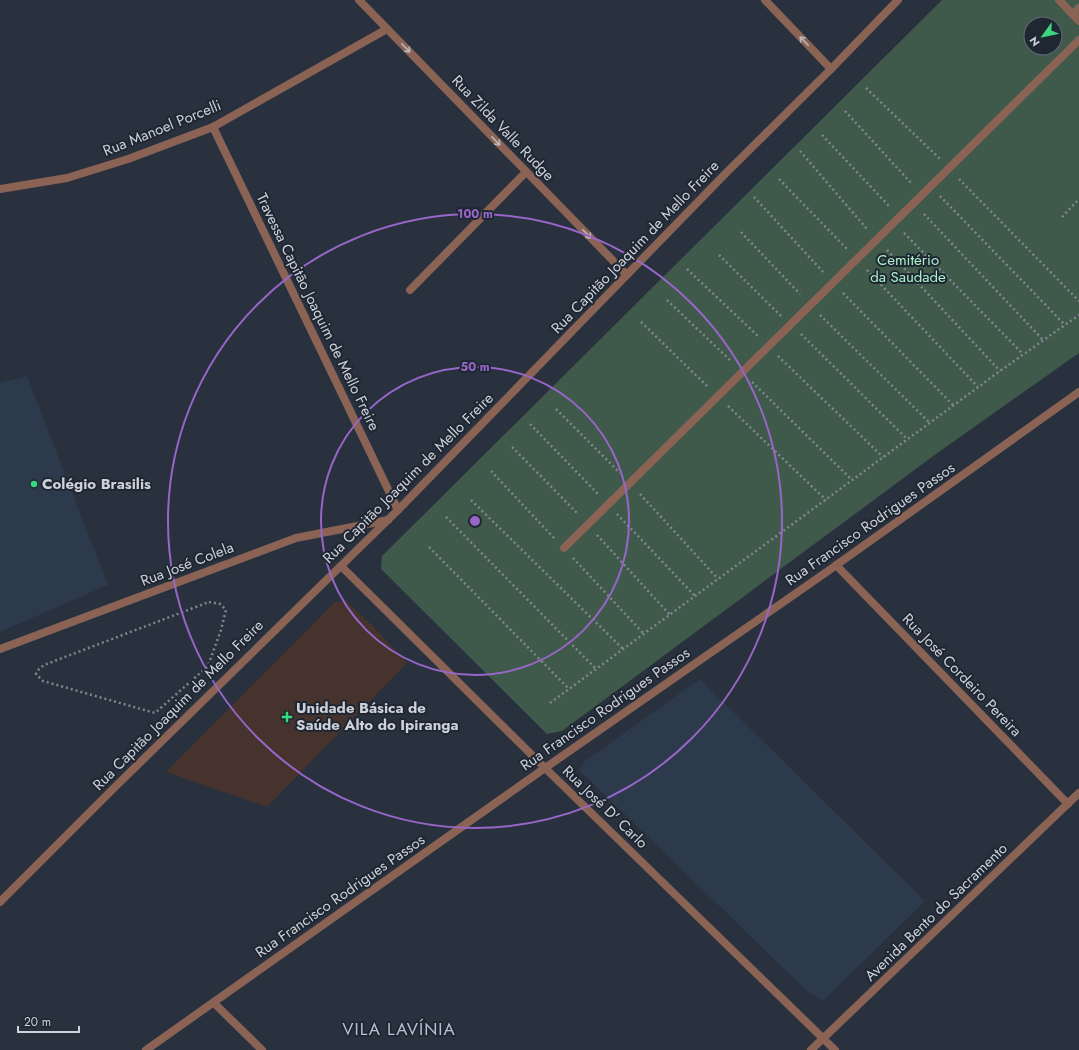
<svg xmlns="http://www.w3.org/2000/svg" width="1079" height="1050" viewBox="0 0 1079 1050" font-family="Jost,sans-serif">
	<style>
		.built { fill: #2d3a4b }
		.medical { fill: #46332d }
		.green { fill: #3f594a; fill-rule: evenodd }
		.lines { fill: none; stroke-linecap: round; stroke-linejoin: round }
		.path { stroke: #808791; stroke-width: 2.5; stroke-dasharray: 2 3; stroke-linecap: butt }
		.service { stroke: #8a6355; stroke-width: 8 }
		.minor { stroke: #8a6355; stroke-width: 8 }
		.oneway { stroke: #bcb6b9 }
		.ring { fill: none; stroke: #9866c8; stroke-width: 2 }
		.poi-dot { fill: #3ad77f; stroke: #1f2733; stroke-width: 1.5 }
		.labels { text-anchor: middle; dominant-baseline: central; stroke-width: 4; stroke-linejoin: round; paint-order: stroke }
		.street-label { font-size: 15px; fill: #cdd2da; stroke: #1f2733 }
		.park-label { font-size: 15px; fill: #aaf2c9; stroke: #1f2733 }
		.poi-label { font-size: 15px; font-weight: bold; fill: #cdd2da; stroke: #1f2733; text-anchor: start }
		.quarter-label { font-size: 17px; letter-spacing: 1px; fill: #b6c1d1; stroke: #1f2733 }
		.centre { fill: #9866c8; stroke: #1f2733; stroke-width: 2 }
		.ring-label { font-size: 12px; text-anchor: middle; font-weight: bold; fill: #9866c8; stroke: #1f2733; stroke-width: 4; stroke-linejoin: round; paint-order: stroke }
	</style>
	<rect width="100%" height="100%" fill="#28313d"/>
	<g class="built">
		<polygon points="27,376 108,585 0,632 0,383"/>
		<polygon points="700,679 925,901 823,1001 809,993 579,770 585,761"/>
	</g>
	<polygon class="medical" points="346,601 373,626 407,663 267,807 166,772 335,602"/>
	<path class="green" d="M942 0H1079V353L936 454 562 731 547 734 381 569 382 556ZM1031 24H1055V48H1031Z"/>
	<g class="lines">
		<g class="path">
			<polyline points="866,88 940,159"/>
			<polyline points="845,111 912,184"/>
			<polyline points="822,135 889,206"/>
			<polyline points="800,151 867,229"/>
			<polyline points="779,179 847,249"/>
			<polyline points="959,179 1079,301"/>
			<polyline points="940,196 1065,325"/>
			<polyline points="754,197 824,273"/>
			<polyline points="924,214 1043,340"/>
			<polyline points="1062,217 1079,199"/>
			<polyline points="741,232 800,294"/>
			<polyline points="904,233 1023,354"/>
			<polyline points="887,250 1000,371"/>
			<polyline points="719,255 781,316"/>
			<polyline points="687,269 759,337"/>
			<polyline points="867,270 978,387"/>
			<polyline points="843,293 953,405"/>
			<polyline points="667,300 732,362"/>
			<polyline points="820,315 930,423"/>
			<polyline points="641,322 708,387"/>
			<polyline points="801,334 907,439"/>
			<polyline points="778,356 883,457"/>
			<polyline points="752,382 852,480"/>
			<polyline points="728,406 826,500"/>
			<polyline points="556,409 620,473"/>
			<polyline points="530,424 598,494"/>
			<polyline points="512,447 578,514"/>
			<polyline points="491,471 555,539"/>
			<polyline points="640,494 718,579"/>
			<polyline points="471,500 623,649"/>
			<polyline points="617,514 695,596"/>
			<polyline points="446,517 596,669"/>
			<polyline points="597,535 670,615"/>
			<polyline points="429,547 569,689"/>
			<polyline points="573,558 644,634"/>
			<polygon points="209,602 220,604 226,610 221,630 208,666 155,713 43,681 36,674 39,669 44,665"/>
			<polyline points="550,703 1000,371 1079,315"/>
		</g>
		<g class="service">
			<polyline points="1059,0 1079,21"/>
			<polyline points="1073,14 1079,8"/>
			<polyline points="564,548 1079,40"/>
		</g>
		<g class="minor">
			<polyline points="359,0 627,275"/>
			<polyline points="765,0 831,69"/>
			<polyline points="213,127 398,510"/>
			<polyline points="0,189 67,178 128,159 213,127 387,29"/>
			<polyline points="410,290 526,172"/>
			<polyline points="836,565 1068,804"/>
			<polyline points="341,566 545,768 835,1050"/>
			<polyline points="0,649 296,538 388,520"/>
			<polyline points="0,902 116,786 398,510 726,173 831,69 898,0"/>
			<polyline points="214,1003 262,1050"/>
			<polyline points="146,1050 545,768 828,571 1079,392"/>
			<polyline points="811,1050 1079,793"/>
		</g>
	</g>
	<defs><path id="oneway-shaft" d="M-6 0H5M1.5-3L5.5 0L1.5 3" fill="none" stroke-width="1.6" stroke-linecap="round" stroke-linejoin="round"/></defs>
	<g class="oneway">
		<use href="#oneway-shaft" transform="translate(804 41) rotate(-134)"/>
		<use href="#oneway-shaft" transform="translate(406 48) rotate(46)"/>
		<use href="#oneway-shaft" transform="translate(496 141) rotate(46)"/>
		<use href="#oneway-shaft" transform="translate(587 234) rotate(46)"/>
	</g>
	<g class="ring">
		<circle cx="475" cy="521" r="154"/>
		<circle cx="475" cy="521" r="307"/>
	</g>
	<g class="poi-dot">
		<circle cx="34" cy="484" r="4"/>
		<path d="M285 711h4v4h4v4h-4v4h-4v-4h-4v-4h4z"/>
	</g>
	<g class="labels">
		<g class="street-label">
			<text transform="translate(162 128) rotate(-22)">Rua Manoel Porcelli</text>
			<text transform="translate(503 128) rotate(46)">Rua Zilda Valle Rudge</text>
			<text transform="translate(635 247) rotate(-46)">Rua Capitão Joaquim de Mello Freire</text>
			<text transform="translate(318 312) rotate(64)">Travessa Capitão Joaquim de Mello Freire</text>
			<text transform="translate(408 478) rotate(-45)">Rua Capitão Joaquim de Mello Freire</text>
			<text transform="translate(870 524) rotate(-35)">Rua Francisco Rodrigues Passos</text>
			<text transform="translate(187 564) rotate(-21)">Rua José Colela</text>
			<text transform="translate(962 675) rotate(46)">Rua José Cordeiro Pereira</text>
			<text transform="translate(178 705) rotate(-45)">Rua Capitão Joaquim de Mello Freire</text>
			<text transform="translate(605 709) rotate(-35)">Rua Francisco Rodrigues Passos</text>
			<text transform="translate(605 807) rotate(44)">Rua José D' Carlo</text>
			<text transform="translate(340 896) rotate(-35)">Rua Francisco Rodrigues Passos</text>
			<text transform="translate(936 912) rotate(-44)">Avenida Bento do Sacramento</text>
		</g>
		<g class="park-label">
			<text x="908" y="260">Cemitério<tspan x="908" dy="17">da Saudade</tspan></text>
		</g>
		<g class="poi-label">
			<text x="42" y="484">Colégio Brasilis</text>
			<text x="296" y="708">Unidade Básica de<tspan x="296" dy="17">Saúde Alto do Ipiranga</tspan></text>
		</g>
		<g class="quarter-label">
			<text x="399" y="1029">VILA LAVÍNIA</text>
		</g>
	</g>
	<circle cx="475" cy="521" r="6" class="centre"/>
	<g class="ring-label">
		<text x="475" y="218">100 m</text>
		<text x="475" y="371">50 m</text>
	</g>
	<g transform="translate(1043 36) rotate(237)"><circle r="19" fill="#1f2733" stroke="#656b76"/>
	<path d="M0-3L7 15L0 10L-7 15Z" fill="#3ad77f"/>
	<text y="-6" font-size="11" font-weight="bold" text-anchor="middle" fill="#cdd2da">N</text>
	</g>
	<path d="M18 1026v6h61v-6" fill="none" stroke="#cdd2da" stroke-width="2"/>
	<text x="24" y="1026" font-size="12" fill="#cdd2da" stroke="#1f2733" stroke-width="3" paint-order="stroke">20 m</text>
</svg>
